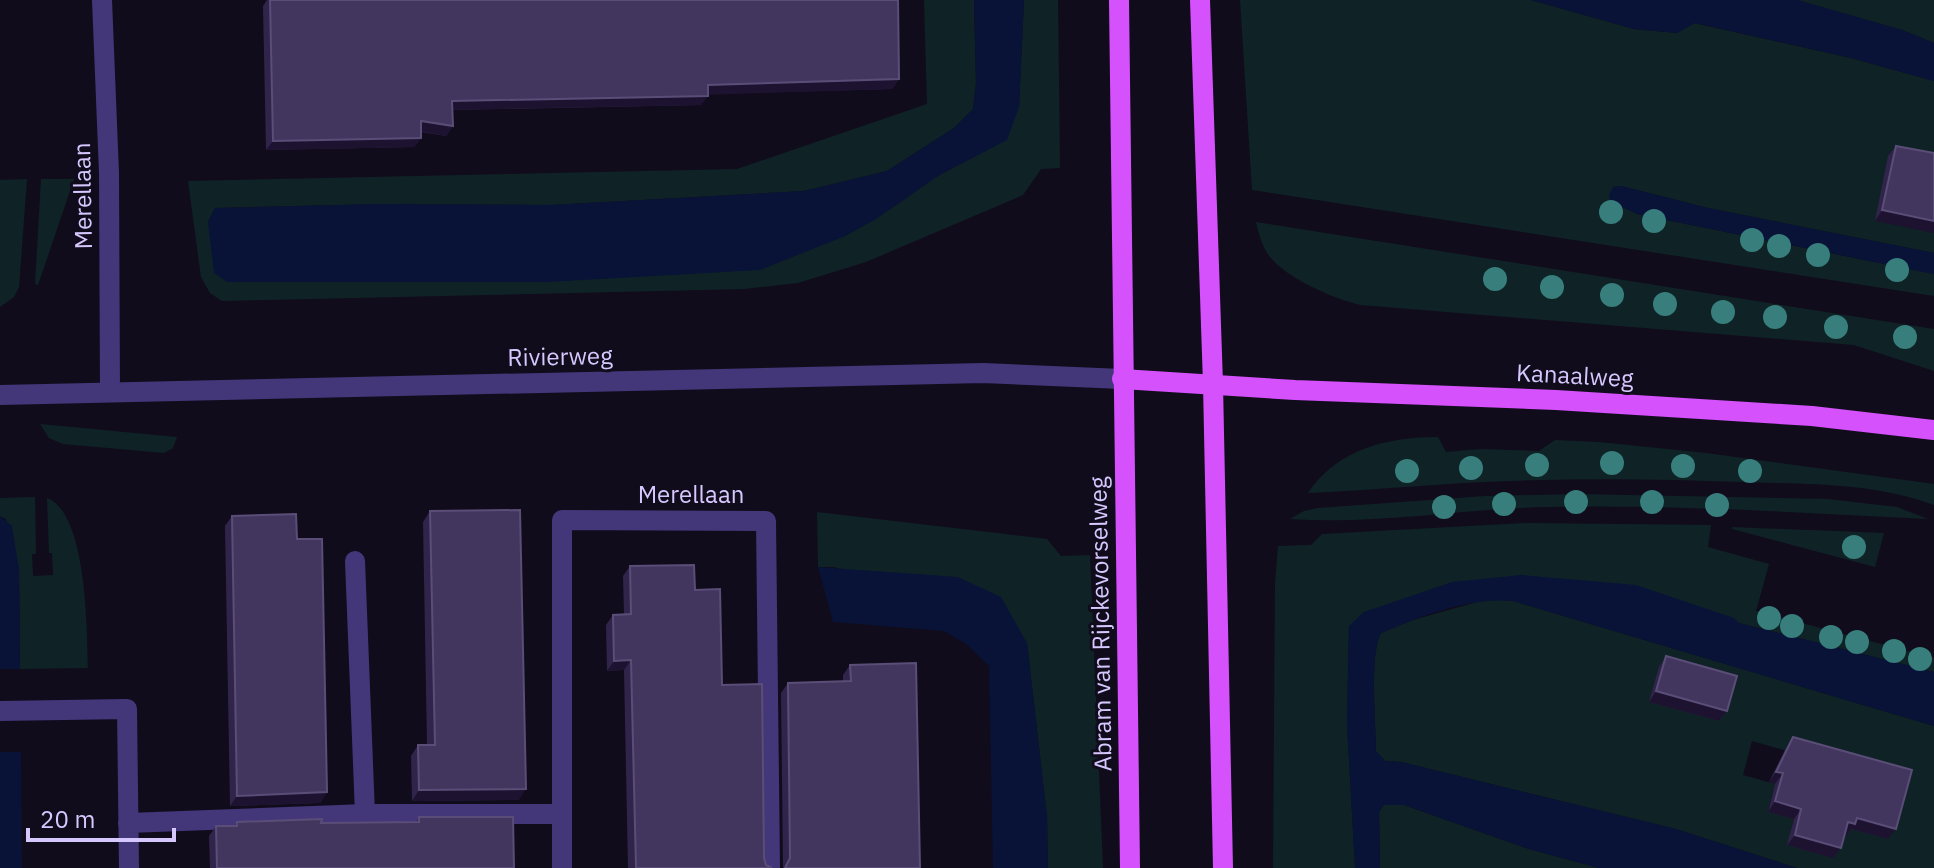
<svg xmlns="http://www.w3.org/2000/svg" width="1934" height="868" viewBox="0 0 1934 868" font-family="'IBM Plex Sans',sans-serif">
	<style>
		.green { fill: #0f2326; fill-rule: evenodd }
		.water { fill: #091337 }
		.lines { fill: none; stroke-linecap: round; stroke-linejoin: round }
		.minor { stroke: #43377a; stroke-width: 20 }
		.major { stroke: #d451fc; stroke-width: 20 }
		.tree { fill: #377e7d }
		.wall { fill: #31244b }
		.shaded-wall { fill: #1d1330 }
		.building { fill: #43365e; stroke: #5a4d77; stroke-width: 2 }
		.labels { text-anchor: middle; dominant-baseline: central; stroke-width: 6; stroke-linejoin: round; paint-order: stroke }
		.street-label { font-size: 24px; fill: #d6c8fe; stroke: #110c1c }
	</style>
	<rect width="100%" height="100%" fill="#110c1c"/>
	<g class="green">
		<path d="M924 0H974L976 84 973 109 954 128 887 171 804 191 551 205 383 204 215 208 208 222 843 237C909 202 963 155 1019 107L1024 0H1058L1060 168 1041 169 1023 195 866 262 798 283 744 289 222 301 210 293 201 277 188 181 737 169 927 104Z"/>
		<polygon points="1240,0 1531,0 1634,29 1677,33 1694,23 1851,58 1934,81 1934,165 1875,220 1934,233 1934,253 1708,208 1621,186 1613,187 1637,214 1934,274 1934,296 1252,190"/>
		<polygon points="1796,0 1934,0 1934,43 1902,30"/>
		<polygon points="27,179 19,287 14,297 0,307 0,180"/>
		<polygon points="41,179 74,179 38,285 35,284"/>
		<path d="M1256 222 1934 329V371L1854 345 1361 305C1334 299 1288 279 1270 257 1262 247 1259 234 1256 222Z"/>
		<polygon points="40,424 177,437 173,448 164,453 63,444 49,438"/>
		<path d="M1438 437 1446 452 1481 449 1539 451 1555 440 1599 442 1706 453 1934 484V505C1873 482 1805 484 1741 482 1664 479 1586 478 1509 481 1442 483 1375 490 1308 493 1337 449 1388 437 1438 437Z"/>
		<path d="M1577 494 1827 499 1897 507 1928 519C1801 513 1673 504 1545 507 1461 509 1375 525 1290 519L1304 511 1318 508 1485 496Z"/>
		<path d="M35 497 36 554H32L33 576 53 575 52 553H49L47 498C87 513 87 630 88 668L20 669 19 569 6 519 0 516V498Z"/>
		<polygon points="817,512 1047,539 1061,556 1090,555 1103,868 1048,868 1047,817 1027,643 834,567 818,567"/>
		<polygon points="1527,523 1711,525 1708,547 1769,564 1756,611 1934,658 1934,672 1739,623 1521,575 1349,626 1347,723 1355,868 1273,868 1275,583 1278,546 1311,545 1322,534"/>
		<polygon points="1732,527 1884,533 1875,567 1732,529"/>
		<path d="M1488 599 1513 601 1934 726V868H1797L1676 829 1401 762 1385 761 1376 751C1376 724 1369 655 1381 633L1413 620ZM1752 741 1784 750 1833 858 1788 845 1794 819 1768 811 1775 784 1743 775Z"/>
		<polygon points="1384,805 1404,805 1529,849 1599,868 1380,868 1379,812"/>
	</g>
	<g class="water">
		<polygon points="974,0 1024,0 1019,107 1007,140 938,176 876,219 843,237 760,270 548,282 227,282 214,273 208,222 215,208 383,204 551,205 804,191 887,171 954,128 973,109 976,84"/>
		<polygon points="1531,0 1798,0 1902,30 1934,43 1934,81 1851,58 1695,23 1677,33 1634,29"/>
		<polygon points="1621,186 1708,208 1934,253 1934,274 1637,214 1611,202 1609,195 1613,187"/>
		<polygon points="0,516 12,526 19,569 20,669 0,669"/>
		<polygon points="818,567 958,577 1001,597 1027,643 1047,817 1048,868 993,868 989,666 966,644 944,631 833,622"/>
		<path d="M1521 575 1636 585 1734 618 1739 623 1934 672V726L1513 601C1468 597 1422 616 1381 633 1369 654 1376 725 1376 751L1385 761 1401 762 1676 829 1797 868H1599L1529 849 1404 805H1384L1379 812 1380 868H1355L1347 723 1349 626 1364 612 1452 582Z"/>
		<polygon points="0,752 21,752 22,868 0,868"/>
	</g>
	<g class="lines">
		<g class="minor">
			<polyline points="102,0 109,173 110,392"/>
			<polyline points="0,395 983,373 1122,379"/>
			<polyline points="355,561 365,814"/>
			<polyline points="0,711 127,709 129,868"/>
			<polyline points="128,823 365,814 560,814"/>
			<polyline points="562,868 562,520 766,521 770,868"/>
		</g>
		<g class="major">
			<polyline points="1119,0 1130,868"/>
			<polyline points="1200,0 1213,384 1223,868"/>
			<polyline points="1122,379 1295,390 1556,400 1812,416 1934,430"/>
		</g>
	</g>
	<g class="tree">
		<circle cx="1611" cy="212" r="12"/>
		<circle cx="1654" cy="221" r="12"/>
		<circle cx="1752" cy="240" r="12"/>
		<circle cx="1779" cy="246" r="12"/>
		<circle cx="1818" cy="255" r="12"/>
		<circle cx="1897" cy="270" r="12"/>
		<circle cx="1495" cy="279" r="12"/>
		<circle cx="1552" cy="287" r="12"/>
		<circle cx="1612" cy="295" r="12"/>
		<circle cx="1665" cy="304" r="12"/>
		<circle cx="1723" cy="312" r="12"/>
		<circle cx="1775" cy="317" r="12"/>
		<circle cx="1836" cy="327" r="12"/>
		<circle cx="1905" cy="337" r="12"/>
		<circle cx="1612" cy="463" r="12"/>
		<circle cx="1537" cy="465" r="12"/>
		<circle cx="1683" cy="466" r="12"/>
		<circle cx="1471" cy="468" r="12"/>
		<circle cx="1407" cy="471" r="12"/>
		<circle cx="1750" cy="471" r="12"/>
		<circle cx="1576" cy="502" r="12"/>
		<circle cx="1652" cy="502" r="12"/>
		<circle cx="1504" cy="504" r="12"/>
		<circle cx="1717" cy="505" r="12"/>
		<circle cx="1444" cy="507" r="12"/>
		<circle cx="1854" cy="547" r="12"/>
		<circle cx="1769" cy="618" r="12"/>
		<circle cx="1792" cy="626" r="12"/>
		<circle cx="1831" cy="637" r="12"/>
		<circle cx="1857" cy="642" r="12"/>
		<circle cx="1894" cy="651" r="12"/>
		<circle cx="1920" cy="659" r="12"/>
	</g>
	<g class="wall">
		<polygon points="267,0 898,0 899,79 892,89 708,94 701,105 452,110 453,126 446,136 421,132 421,138 414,147 266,150 263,6"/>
		<polygon points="1896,146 1934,153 1875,221 1888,156"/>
		<polygon points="430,511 519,800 412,801 411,756 418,745 427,745 423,522"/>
		<polygon points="232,516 297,539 327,792 320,803 230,806 225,526"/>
		<polygon points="630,566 695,590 722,685 764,858 766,865 772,868 628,868 624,670 607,671 606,625 613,615 624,614 623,576"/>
		<polygon points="1666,656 1727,711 1719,721 1649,702 1659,667"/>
		<polygon points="850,665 920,868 783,868 781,693 788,683 843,681 843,675"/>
		<polygon points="1793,737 1888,839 1851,829 1847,835 1845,834 1833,858 1787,845 1794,819 1768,812 1775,784 1769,782 1786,748"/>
		<polygon points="419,817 514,868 210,868 209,836 216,826 235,826 237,822 416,822"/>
	</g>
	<g class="shaded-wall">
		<polygon points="899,79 892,89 701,95 708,85"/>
		<polygon points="708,96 701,105 446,110 452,101"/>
		<polygon points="421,121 453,126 446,136 414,130"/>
		<polygon points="421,138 414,147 266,150 273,141"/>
		<polygon points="1882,210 1934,221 1934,233 1875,221"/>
		<polygon points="631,660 624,670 607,671 614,661"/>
		<polygon points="1656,691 1727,711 1719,721 1649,702"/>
		<polygon points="1776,772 1783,773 1775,784 1769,782"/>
		<polygon points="526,789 519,800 412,801 419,790"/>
		<polygon points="327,792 320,803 230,806 237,796"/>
		<polygon points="1775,801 1801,809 1794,819 1768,812"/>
		<polygon points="1857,818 1896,829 1888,839 1851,829 1847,835 1841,833 1848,822"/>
		<polygon points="1795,835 1841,848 1833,858 1787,845"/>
	</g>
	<g class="building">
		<polygon points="270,0 898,0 899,79 708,85 708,96 452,101 453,126 421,121 421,138 273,141"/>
		<polygon points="1896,146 1934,153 1934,221 1882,210"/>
		<polygon points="520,510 526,789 419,790 418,745 435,745 430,511"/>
		<polygon points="296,514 297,539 322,539 327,792 237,796 232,516"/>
		<polygon points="694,565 695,590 720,589 722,685 762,684 764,858 766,865 772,868 636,868 631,660 614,661 613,615 631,614 630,566"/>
		<polygon points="1666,656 1737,676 1727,711 1656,691"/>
		<polygon points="916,663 920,868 785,868 790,858 788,683 851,681 850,665"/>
		<polygon points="1793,737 1912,770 1896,829 1857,818 1855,824 1848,822 1841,848 1795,835 1801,809 1775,801 1783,773 1776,772"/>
		<polygon points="419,817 513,817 514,868 217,868 216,826 237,826 237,822 322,819 321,823 419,822"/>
	</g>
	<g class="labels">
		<g class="street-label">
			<text transform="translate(82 196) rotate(-91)">Merellaan</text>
			<text transform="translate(560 356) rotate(-1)">Rivierweg</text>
			<text transform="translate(1575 375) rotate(3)">Kanaalweg</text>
			<text x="691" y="494">Merellaan</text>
			<text transform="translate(1100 624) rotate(-91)">Abram van Rijckevorselweg</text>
		</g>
	</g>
	<path d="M28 828v12h146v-12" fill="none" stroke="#d6c8fe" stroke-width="4"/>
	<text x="40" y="828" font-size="24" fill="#d6c8fe" stroke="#110c1c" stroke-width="6" paint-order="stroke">20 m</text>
</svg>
